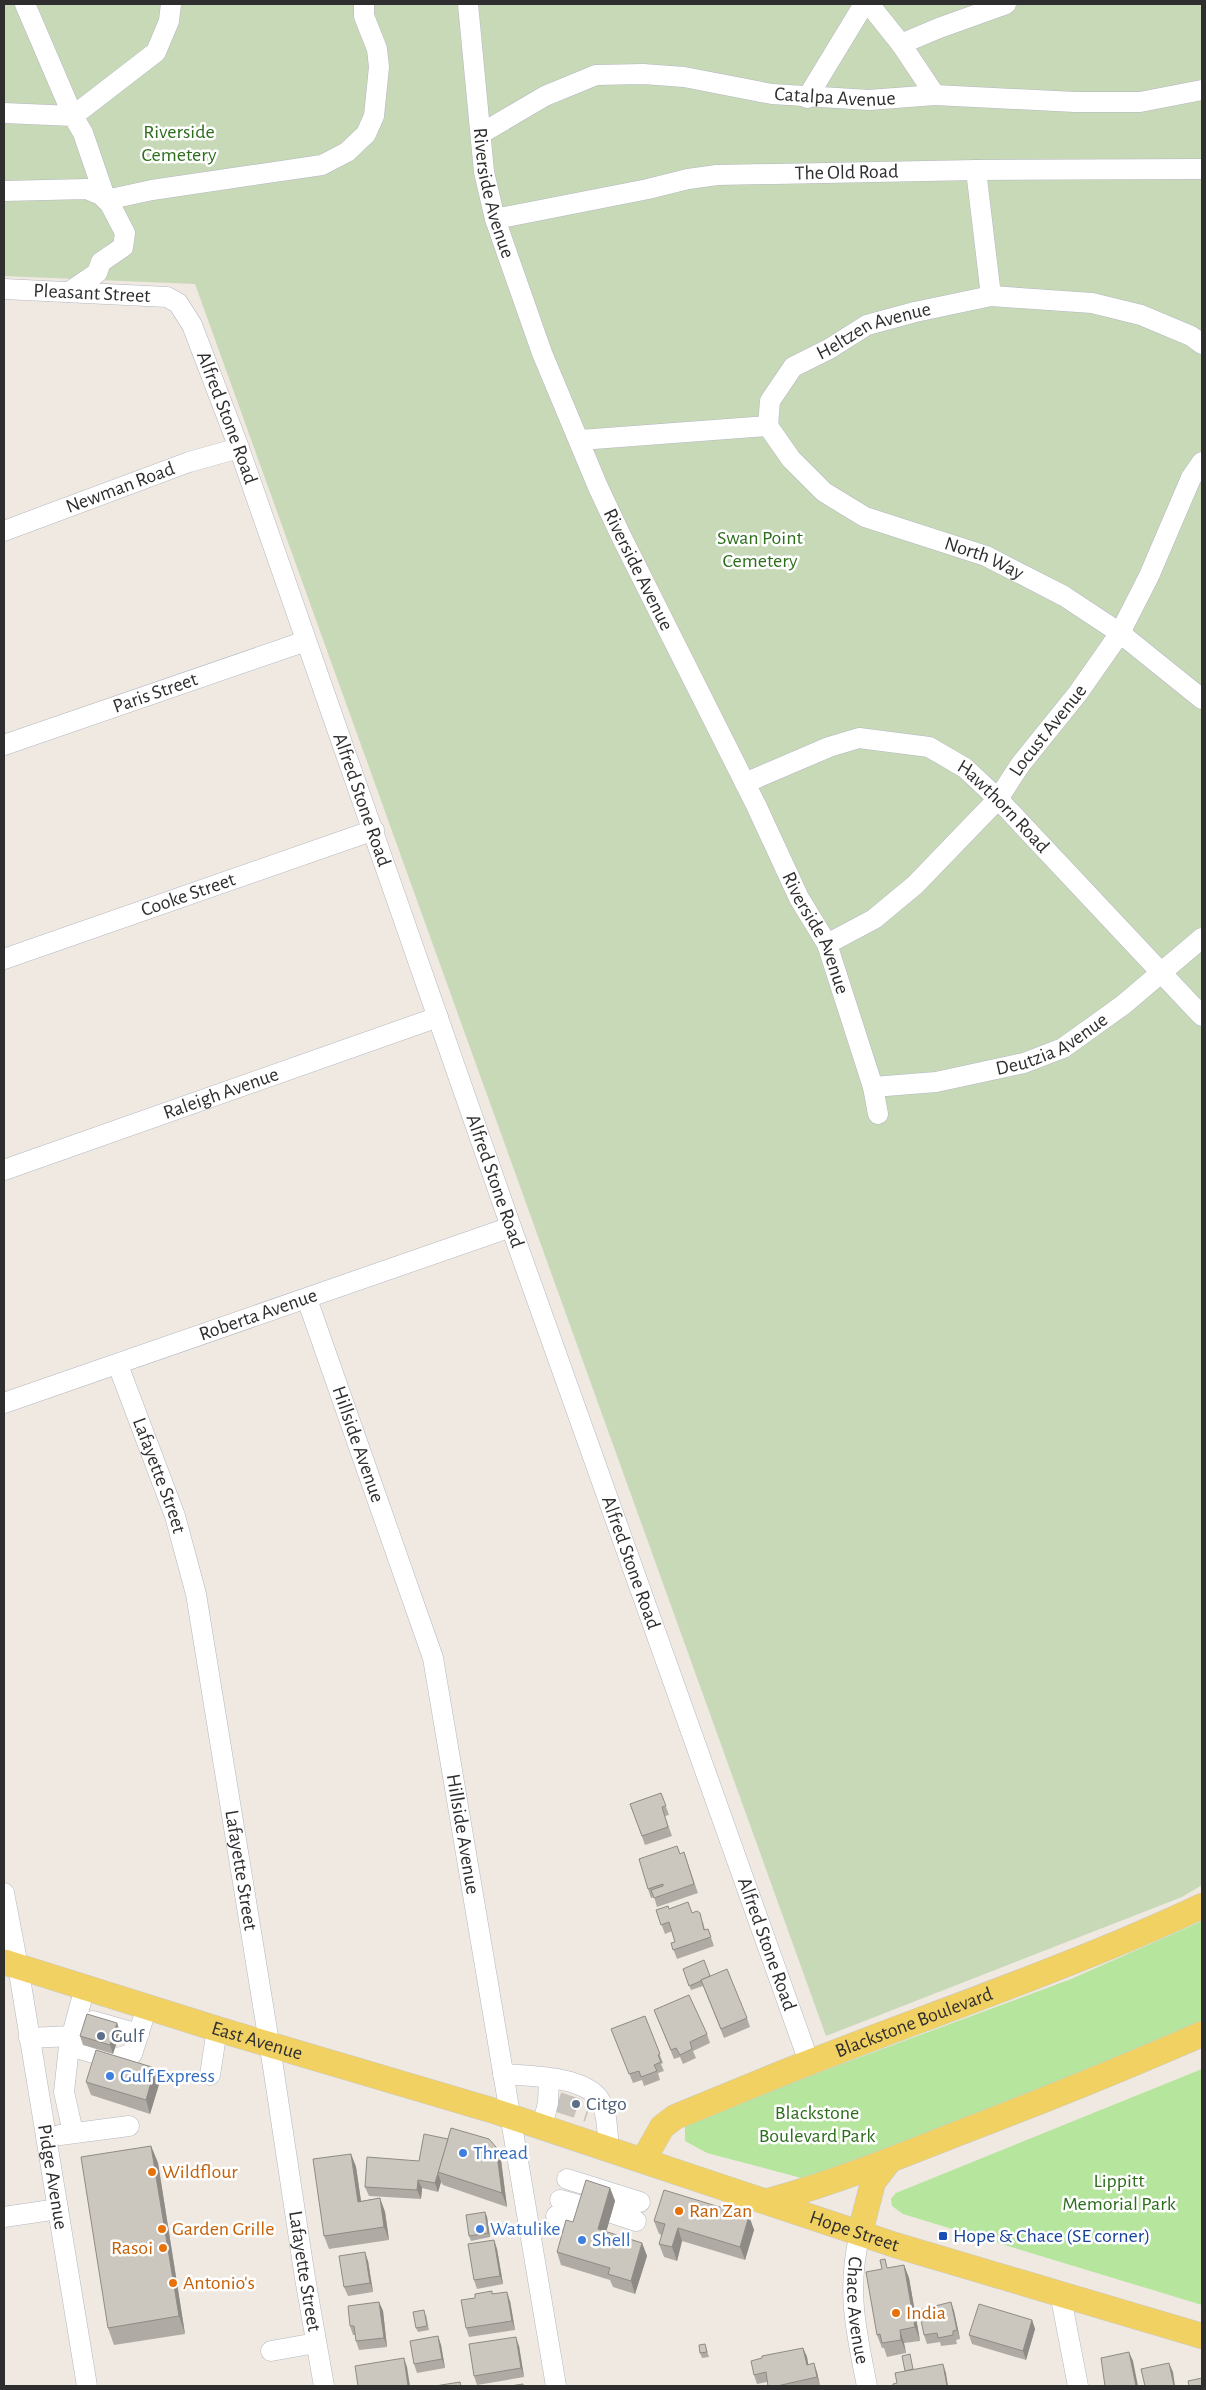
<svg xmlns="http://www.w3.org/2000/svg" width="1206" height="2390" viewBox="0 0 1206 2390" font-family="'Alegreya Sans',sans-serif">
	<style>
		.green { fill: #b6e59e }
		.cemetery { fill: #c8d9b8 }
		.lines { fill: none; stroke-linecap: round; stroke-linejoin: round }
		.minor-tunnel { stroke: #c8c4bd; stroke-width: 20; stroke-dasharray: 20 10; stroke-linecap: butt }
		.minor-casing { stroke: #b4b7c1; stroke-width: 21 }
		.major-casing { stroke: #c9c9c9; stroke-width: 26 }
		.minor { stroke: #fff; stroke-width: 20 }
		.major { stroke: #f2d163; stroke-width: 25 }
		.wall { fill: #afaba4 }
		.shaded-wall { fill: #8e8b86 }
		.building { fill: #cbc7bf; stroke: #8e8b86 }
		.service-dot { fill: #5c6f8a; stroke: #fff; stroke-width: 2 }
		.shop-dot { fill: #3f7fe0; stroke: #fff; stroke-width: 2 }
		.food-dot { fill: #e8710a; stroke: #fff; stroke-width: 2 }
		.transit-dot { fill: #1a4fb4; stroke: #fff; stroke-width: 2 }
		.labels { text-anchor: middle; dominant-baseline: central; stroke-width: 5; stroke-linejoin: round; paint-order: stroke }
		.street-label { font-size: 20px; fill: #2e2e2e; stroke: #fff }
		.park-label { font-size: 20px; fill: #2c6e1b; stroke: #fff }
		.service-label { font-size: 20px; fill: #4e5e75; stroke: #fff; text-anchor: start }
		.shop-label { font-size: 20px; fill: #366cbe; stroke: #fff; text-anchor: start }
		.food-label { font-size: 20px; fill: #c56008; stroke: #fff; text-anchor: start }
		.transit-label { font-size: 20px; fill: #164399; stroke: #fff; text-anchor: start }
	</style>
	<rect width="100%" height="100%" fill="#efe9e1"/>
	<g class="green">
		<polygon points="1202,1921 1202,2021 1110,2065 805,2179 707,2153 685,2141 685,2122 1071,1979"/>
		<polygon points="1202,2069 1202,2305 903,2214 892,2206 891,2199 896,2193"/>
	</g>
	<polygon class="cemetery" points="4,4 1202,4 1202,1885 1182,1897 826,2036 195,284 4,276"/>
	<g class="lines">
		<polyline class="minor-tunnel" points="558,2102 588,2112"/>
		<g class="minor-casing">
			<g id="minor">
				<polyline points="25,4 73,116 156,52 169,21 171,4"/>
				<path id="s1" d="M468 4 484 172 495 219 542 353 598 487 622 538 756 805 799 898 827 944 873 1087 878 1114"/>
				<polyline points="869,4 901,44 935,95"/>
				<polyline points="901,44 939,28 1006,4"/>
				<polyline points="807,98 864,4"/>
				<polyline points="4,113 73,116 83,133 106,200 152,190 322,165 347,152 366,134 374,116 379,67 377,49 364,16 364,4"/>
				<path id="s2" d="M482 133 545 96 596 75 643 74 684 77 772 94 869 100 935 95 1075 102H1140L1202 90"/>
				<polyline points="976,170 991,296"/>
				<polyline points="4,191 87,189 101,195 110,204 125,233 123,247 101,262 97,273 69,292"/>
				<path id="s3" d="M495 219 648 189 688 179 717 175 976 170 1202 169"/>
				<path id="s4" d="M4 289 167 297 178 303 192 325 239 448 511 1227 809 2062"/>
				<path id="s5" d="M768 426 791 459 824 492 865 517 986 556 1064 596 1120 633 1202 699"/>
				<path id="s6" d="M580 440 768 426 770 401 793 367 829 349 867 325 915 312 991 296 1092 303 1141 315 1191 336 1202 344"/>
				<path id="s7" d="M4 531 189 462 239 448"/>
				<path id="s8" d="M4 745 306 641"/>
				<path id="s9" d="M745 783 829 747 859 738 929 747 965 768 998 799 1202 1016"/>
				<path id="s10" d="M827 944 874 919 915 885 998 799 1020 765 1078 693 1120 633 1149 576 1191 478 1202 462"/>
				<path id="s11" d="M4 959 374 830"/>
				<path id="s12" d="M873 1087 936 1082 1024 1063 1063 1048 1123 1005 1202 938"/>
				<path id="s13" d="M4 1170 438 1017"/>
				<path id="s14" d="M307 1299 433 1658 556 2386"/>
				<path id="s15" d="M118 1365 175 1516 196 1594 274 2073 305 2278 324 2386"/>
				<path id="s16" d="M4 1403 511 1227"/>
				<path id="s17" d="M4 1893 18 1966 87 2386"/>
				<polyline points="85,1987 69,2046 114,2059 132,2054 147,2007"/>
				<polyline points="93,2021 139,2034"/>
				<polyline points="29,2038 72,2036"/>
				<polyline points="69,2046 64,2092 73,2132"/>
				<path d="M503 2074C528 2076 584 2076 599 2099 608 2112 607 2133 609 2148"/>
				<polyline points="210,2075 217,2029"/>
				<polyline points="542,2127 548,2103 549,2079"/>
				<polyline points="60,2135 129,2126"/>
				<polyline points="567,2179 640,2202"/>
				<polyline points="560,2200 586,2207"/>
				<polyline points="612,2213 636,2221"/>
				<polyline points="556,2216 581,2225"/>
				<polyline points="4,2217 58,2209"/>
				<path id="s18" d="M860 2233C846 2291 856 2330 867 2386"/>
				<polyline points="1060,2293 1078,2386"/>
				<polyline points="271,2351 316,2343"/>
			</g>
		</g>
		<g class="major-casing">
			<g id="major">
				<path id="s19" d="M4 1962 217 2029 491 2110 895 2245 1202 2336"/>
				<path id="s20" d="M644 2159 662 2127 675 2117C720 2099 764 2080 808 2063 940 2011 1074 1966 1202 1906"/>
				<path d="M768 2201C833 2183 896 2158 959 2133 1040 2102 1122 2069 1202 2034"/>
				<polyline points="860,2233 873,2182 889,2161"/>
			</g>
		</g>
		<use href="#minor" class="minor"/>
		<use href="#major" class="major"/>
	</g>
	<g class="wall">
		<polygon points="661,1793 669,1815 665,1816 672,1836 645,1845 630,1804"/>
		<polygon points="684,1852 698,1893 657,1907 654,1897 651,1898 648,1889 680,1854"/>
		<polygon points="669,1909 692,1913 703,1922 705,1930 708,1929 714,1946 677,1959 671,1943 675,1942 672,1931 665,1934 656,1910"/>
		<polygon points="683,1969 710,1976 747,2018 750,2027 724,2038 703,1986 691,1990"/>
		<polygon points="654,2010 707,2034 710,2043 693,2051 696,2058 683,2064 680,2057 674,2059"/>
		<polygon points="645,2016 663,2063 661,2064 664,2071 658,2073 660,2080 644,2086 642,2080 633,2083 611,2029"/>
		<polygon points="117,2023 120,2032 113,2054 83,2045 80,2036"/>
		<polygon points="155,2068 160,2081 150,2114 91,2095 86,2082"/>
		<polygon points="448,2139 496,2147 501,2160 507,2207 443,2185 441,2182 438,2192 422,2188 421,2199 369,2196 365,2187 419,2161"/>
		<polygon points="151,2146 158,2163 185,2334 114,2345 108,2328"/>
		<polygon points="351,2154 356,2167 361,2201 380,2198 385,2212 389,2240 329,2249 324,2236"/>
		<polygon points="610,2188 615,2201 606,2232 642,2243 647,2256 635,2294 613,2287 610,2280 561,2265 557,2252 573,2222"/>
		<polygon points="485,2212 487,2217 490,2237 471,2241 469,2236"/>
		<polygon points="749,2216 754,2230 745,2260 682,2241 677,2261 664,2257 659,2244 662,2235 659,2234 654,2221"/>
		<polygon points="494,2240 497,2249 503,2284 477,2289 474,2280"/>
		<polygon points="368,2261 373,2292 348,2296 344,2287"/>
		<polygon points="904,2265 909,2278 920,2341 904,2343 906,2353 887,2357 884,2348 882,2348 877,2335 889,2268"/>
		<polygon points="493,2294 510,2301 515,2330 469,2337 466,2328"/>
		<polygon points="379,2302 383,2311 387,2347 359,2350 356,2341 355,2335 353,2335 350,2326"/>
		<polygon points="951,2302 954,2311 960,2339 956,2340 957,2344 941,2346 940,2342 927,2344 924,2335"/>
		<polygon points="426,2314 429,2330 418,2332 416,2328"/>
		<polygon points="1032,2320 1035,2329 1026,2360 972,2344 969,2335"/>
		<polygon points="438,2336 441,2345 445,2368 417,2373 414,2364"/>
		<polygon points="705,2344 709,2357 702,2358 700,2353"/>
		<polygon points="519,2346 524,2377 477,2385 474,2376"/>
		<polygon points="803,2348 807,2357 808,2365 817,2372 820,2386 768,2386 767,2382 757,2384 754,2375 762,2358"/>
	</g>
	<g class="shaded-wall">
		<polygon points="117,2023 120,2032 113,2054 110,2045"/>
		<polygon points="155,2068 160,2081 150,2114 146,2100"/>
		<polygon points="151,2146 158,2163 185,2334 179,2316"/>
		<polygon points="496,2147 501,2160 507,2207 502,2193"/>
		<polygon points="351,2154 356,2167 363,2215 358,2202"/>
		<polygon points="438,2173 441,2182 438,2192 435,2183"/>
		<polygon points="418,2180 422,2188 421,2199 417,2190"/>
		<polygon points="610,2188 615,2201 603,2243 598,2229"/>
		<polygon points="380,2198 385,2212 389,2240 384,2227"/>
		<polygon points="485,2212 487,2217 490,2237 488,2233"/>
		<polygon points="749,2216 754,2230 745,2260 740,2247"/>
		<polygon points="678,2228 682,2241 677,2261 672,2247"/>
		<polygon points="494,2240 497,2249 503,2284 500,2276"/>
		<polygon points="642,2243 647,2256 635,2294 631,2281"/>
		<polygon points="365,2252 368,2261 373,2292 370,2283"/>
		<polygon points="904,2265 909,2278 920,2341 915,2327"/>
		<polygon points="507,2292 510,2301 515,2330 512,2321"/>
		<polygon points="379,2302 383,2311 387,2347 384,2338"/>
		<polygon points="951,2302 954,2311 960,2339 957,2330"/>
		<polygon points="1032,2320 1035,2329 1026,2360 1023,2351"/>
		<polygon points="900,2330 904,2343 906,2353 901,2340"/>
		<polygon points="438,2336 441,2345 445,2368 442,2359"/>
		<polygon points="516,2337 519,2346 524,2377 521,2368"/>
		<polygon points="803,2348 807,2357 810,2374 807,2365"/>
		<polygon points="1129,2352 1133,2361 1138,2386 1136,2386"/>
		<polygon points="404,2358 407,2367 410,2386 408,2386"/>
		<polygon points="814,2363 817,2372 820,2386 817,2377"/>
		<polygon points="1169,2363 1173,2372 1175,2386 1174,2386"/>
		<polygon points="943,2364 946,2373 948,2386 947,2386"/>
	</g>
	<g class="building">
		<polygon points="661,1793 666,1806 662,1807 668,1827 642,1836 630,1804"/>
		<polygon points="677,1846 680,1854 684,1852 694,1884 654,1898 651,1890 663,1886 663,1884 648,1889 639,1859"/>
		<polygon points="688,1902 692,1913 697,1911 700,1913 704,1930 708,1929 711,1937 673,1950 671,1943 675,1942 669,1922 661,1925 656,1910 668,1906 669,1909"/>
		<polygon points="704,1960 710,1976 701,1980 701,1981 689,1986 683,1969"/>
		<polygon points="727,1969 747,2018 721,2029 701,1980"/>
		<polygon points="689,1995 707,2034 690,2042 692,2049 680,2055 676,2048 671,2050 654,2010"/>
		<polygon points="87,2014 117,2023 110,2045 80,2036"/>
		<polygon points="645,2016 660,2054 658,2055 661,2062 654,2065 657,2071 641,2077 639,2071 629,2074 611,2029"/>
		<polygon points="96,2050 155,2068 146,2100 86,2082"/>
		<polygon points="451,2128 489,2139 496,2147 502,2193 438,2172"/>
		<polygon points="424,2134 448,2139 435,2183 418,2180 417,2190 365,2187 367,2157 419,2161"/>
		<polygon points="151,2146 179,2316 108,2328 81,2157"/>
		<polygon points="351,2154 358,2202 380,2198 384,2227 324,2236 313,2159"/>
		<polygon points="586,2180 610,2188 598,2229 642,2243 631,2281 608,2274 610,2268 557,2252 566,2220 573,2222"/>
		<polygon points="664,2190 749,2216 740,2247 678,2228 672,2247 659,2244 665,2224 654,2221"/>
		<polygon points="485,2212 488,2233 469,2236 466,2215"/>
		<polygon points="494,2240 500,2276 474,2280 468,2244"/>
		<polygon points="365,2252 370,2283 344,2287 339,2256"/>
		<polygon points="885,2259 887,2268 904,2265 915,2327 900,2330 901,2340 882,2343 880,2334 877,2335 866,2272 882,2269 880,2260"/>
		<polygon points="492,2291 492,2294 507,2292 512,2321 466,2328 461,2300 475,2298 475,2294"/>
		<polygon points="379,2302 384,2338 356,2341 354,2326 350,2326 348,2306"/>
		<polygon points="951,2302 957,2330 953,2331 953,2335 938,2338 937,2333 924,2335 919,2310"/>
		<polygon points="979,2304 1032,2320 1023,2351 969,2335"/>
		<polygon points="424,2310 427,2326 416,2328 413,2312"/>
		<polygon points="438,2336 442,2359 414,2364 410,2341"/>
		<polygon points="516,2337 521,2368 474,2376 469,2344"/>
		<polygon points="705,2344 707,2352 700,2353 699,2345"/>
		<polygon points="803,2348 807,2365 814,2363 817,2377 777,2386 768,2386 766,2372 754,2375 751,2361 762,2358 762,2356"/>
		<polygon points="1129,2352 1136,2386 1105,2386 1101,2358"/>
		<polygon points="910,2354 913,2369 905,2371 902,2356"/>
		<polygon points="404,2358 408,2386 358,2386 355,2366"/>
		<polygon points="1169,2363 1174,2386 1145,2386 1141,2369"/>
		<polygon points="943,2364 947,2386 893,2386 893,2384 897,2383 895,2373"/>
		<polygon points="1202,2378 1202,2386 1189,2386 1188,2381"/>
		<polygon points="460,2382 461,2386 435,2386"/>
		<polygon points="523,2384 523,2386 510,2386"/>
	</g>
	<g class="service-dot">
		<circle cx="101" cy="2036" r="5"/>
		<circle cx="576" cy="2104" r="5"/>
	</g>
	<g class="shop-dot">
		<circle cx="110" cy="2076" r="5"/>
		<circle cx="463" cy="2153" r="5"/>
		<circle cx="480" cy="2229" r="5"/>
		<circle cx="582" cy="2240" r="5"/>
	</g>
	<g class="food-dot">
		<circle cx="152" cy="2172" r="5"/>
		<circle cx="679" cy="2211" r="5"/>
		<circle cx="162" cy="2229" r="5"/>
		<circle cx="163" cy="2248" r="5"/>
		<circle cx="173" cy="2283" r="5"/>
		<circle cx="896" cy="2313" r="5"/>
	</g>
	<rect class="transit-dot" x="938" y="2231" width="10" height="10" rx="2.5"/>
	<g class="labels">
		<g class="street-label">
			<text stroke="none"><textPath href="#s2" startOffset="369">Catalpa Avenue</textPath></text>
			<text stroke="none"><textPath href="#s3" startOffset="356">The Old Road</textPath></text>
			<text stroke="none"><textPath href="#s1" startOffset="191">Riverside Avenue</textPath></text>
			<text stroke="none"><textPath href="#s4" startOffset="88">Pleasant Street</textPath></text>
			<text stroke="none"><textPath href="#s6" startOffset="344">Heltzen Avenue</textPath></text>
			<text stroke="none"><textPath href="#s4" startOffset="301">Alfred Stone Road</textPath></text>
			<text stroke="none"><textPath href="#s7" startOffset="124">Newman Road</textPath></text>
			<text stroke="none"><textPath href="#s5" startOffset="261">North Way</textPath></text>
			<text stroke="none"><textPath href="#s1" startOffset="596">Riverside Avenue</textPath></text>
			<text stroke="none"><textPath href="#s8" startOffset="160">Paris Street</textPath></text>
			<text stroke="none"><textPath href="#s10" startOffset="311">Locust Avenue</textPath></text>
			<text stroke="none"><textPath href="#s4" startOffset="706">Alfred Stone Road</textPath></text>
			<text stroke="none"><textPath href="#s9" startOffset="289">Hawthorn Road</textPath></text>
			<text stroke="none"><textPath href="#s11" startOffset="195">Cooke Street</textPath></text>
			<text stroke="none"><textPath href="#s1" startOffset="1001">Riverside Avenue</textPath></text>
			<text stroke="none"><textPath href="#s12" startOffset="186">Deutzia Avenue</textPath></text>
			<text stroke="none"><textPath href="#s13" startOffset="230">Raleigh Avenue</textPath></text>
			<text stroke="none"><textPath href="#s4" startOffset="1110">Alfred Stone Road</textPath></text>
			<text stroke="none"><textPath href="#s16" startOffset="269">Roberta Avenue</textPath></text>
			<text stroke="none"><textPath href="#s14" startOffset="154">Hillside Avenue</textPath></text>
			<text stroke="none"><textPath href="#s15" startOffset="118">Lafayette Street</textPath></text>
			<text stroke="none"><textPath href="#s4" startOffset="1515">Alfred Stone Road</textPath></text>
			<text stroke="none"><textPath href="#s14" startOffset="559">Hillside Avenue</textPath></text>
			<text stroke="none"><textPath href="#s15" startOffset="522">Lafayette Street</textPath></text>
			<text stroke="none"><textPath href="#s4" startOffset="1920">Alfred Stone Road</textPath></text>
			<text stroke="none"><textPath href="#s20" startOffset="310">Blackstone Boulevard</textPath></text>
			<text stroke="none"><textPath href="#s19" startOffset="265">East Avenue</textPath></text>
			<text stroke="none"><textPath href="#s17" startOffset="288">Pidge Avenue</textPath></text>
			<text stroke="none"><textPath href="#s19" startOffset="892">Hope Street</textPath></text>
			<text stroke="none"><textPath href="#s15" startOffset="928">Lafayette Street</textPath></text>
			<text stroke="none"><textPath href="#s18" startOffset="78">Chace Avenue</textPath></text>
		</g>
		<g class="park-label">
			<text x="179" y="132">Riverside<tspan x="179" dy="23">Cemetery</tspan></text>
			<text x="760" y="538">Swan Point<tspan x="760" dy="23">Cemetery</tspan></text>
			<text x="817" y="2113">Blackstone<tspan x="817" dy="23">Boulevard Park</tspan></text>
			<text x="1119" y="2181">Lippitt<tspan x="1119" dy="23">Memorial Park</tspan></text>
		</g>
		<g class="service-label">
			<text x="111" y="2036">Gulf</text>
			<text x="586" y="2104">Citgo</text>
		</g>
		<g class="shop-label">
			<text x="120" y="2076">Gulf Express</text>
			<text x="473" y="2153">Thread</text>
			<text x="490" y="2229">Watulike</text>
			<text x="592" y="2240">Shell</text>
		</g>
		<g class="food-label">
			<text x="162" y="2172">Wildflour</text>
			<text x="689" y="2211">Ran Zan</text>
			<text x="172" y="2229">Garden Grille</text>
			<text x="153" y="2248" text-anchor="end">Rasoi</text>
			<text x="183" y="2283">Antonio's</text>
			<text x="906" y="2313">India</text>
		</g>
		<g class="transit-label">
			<text x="953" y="2236">Hope &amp; Chace (SE corner)</text>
		</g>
	</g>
	<rect width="1206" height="2390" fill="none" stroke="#2e2e2e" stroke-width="10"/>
</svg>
